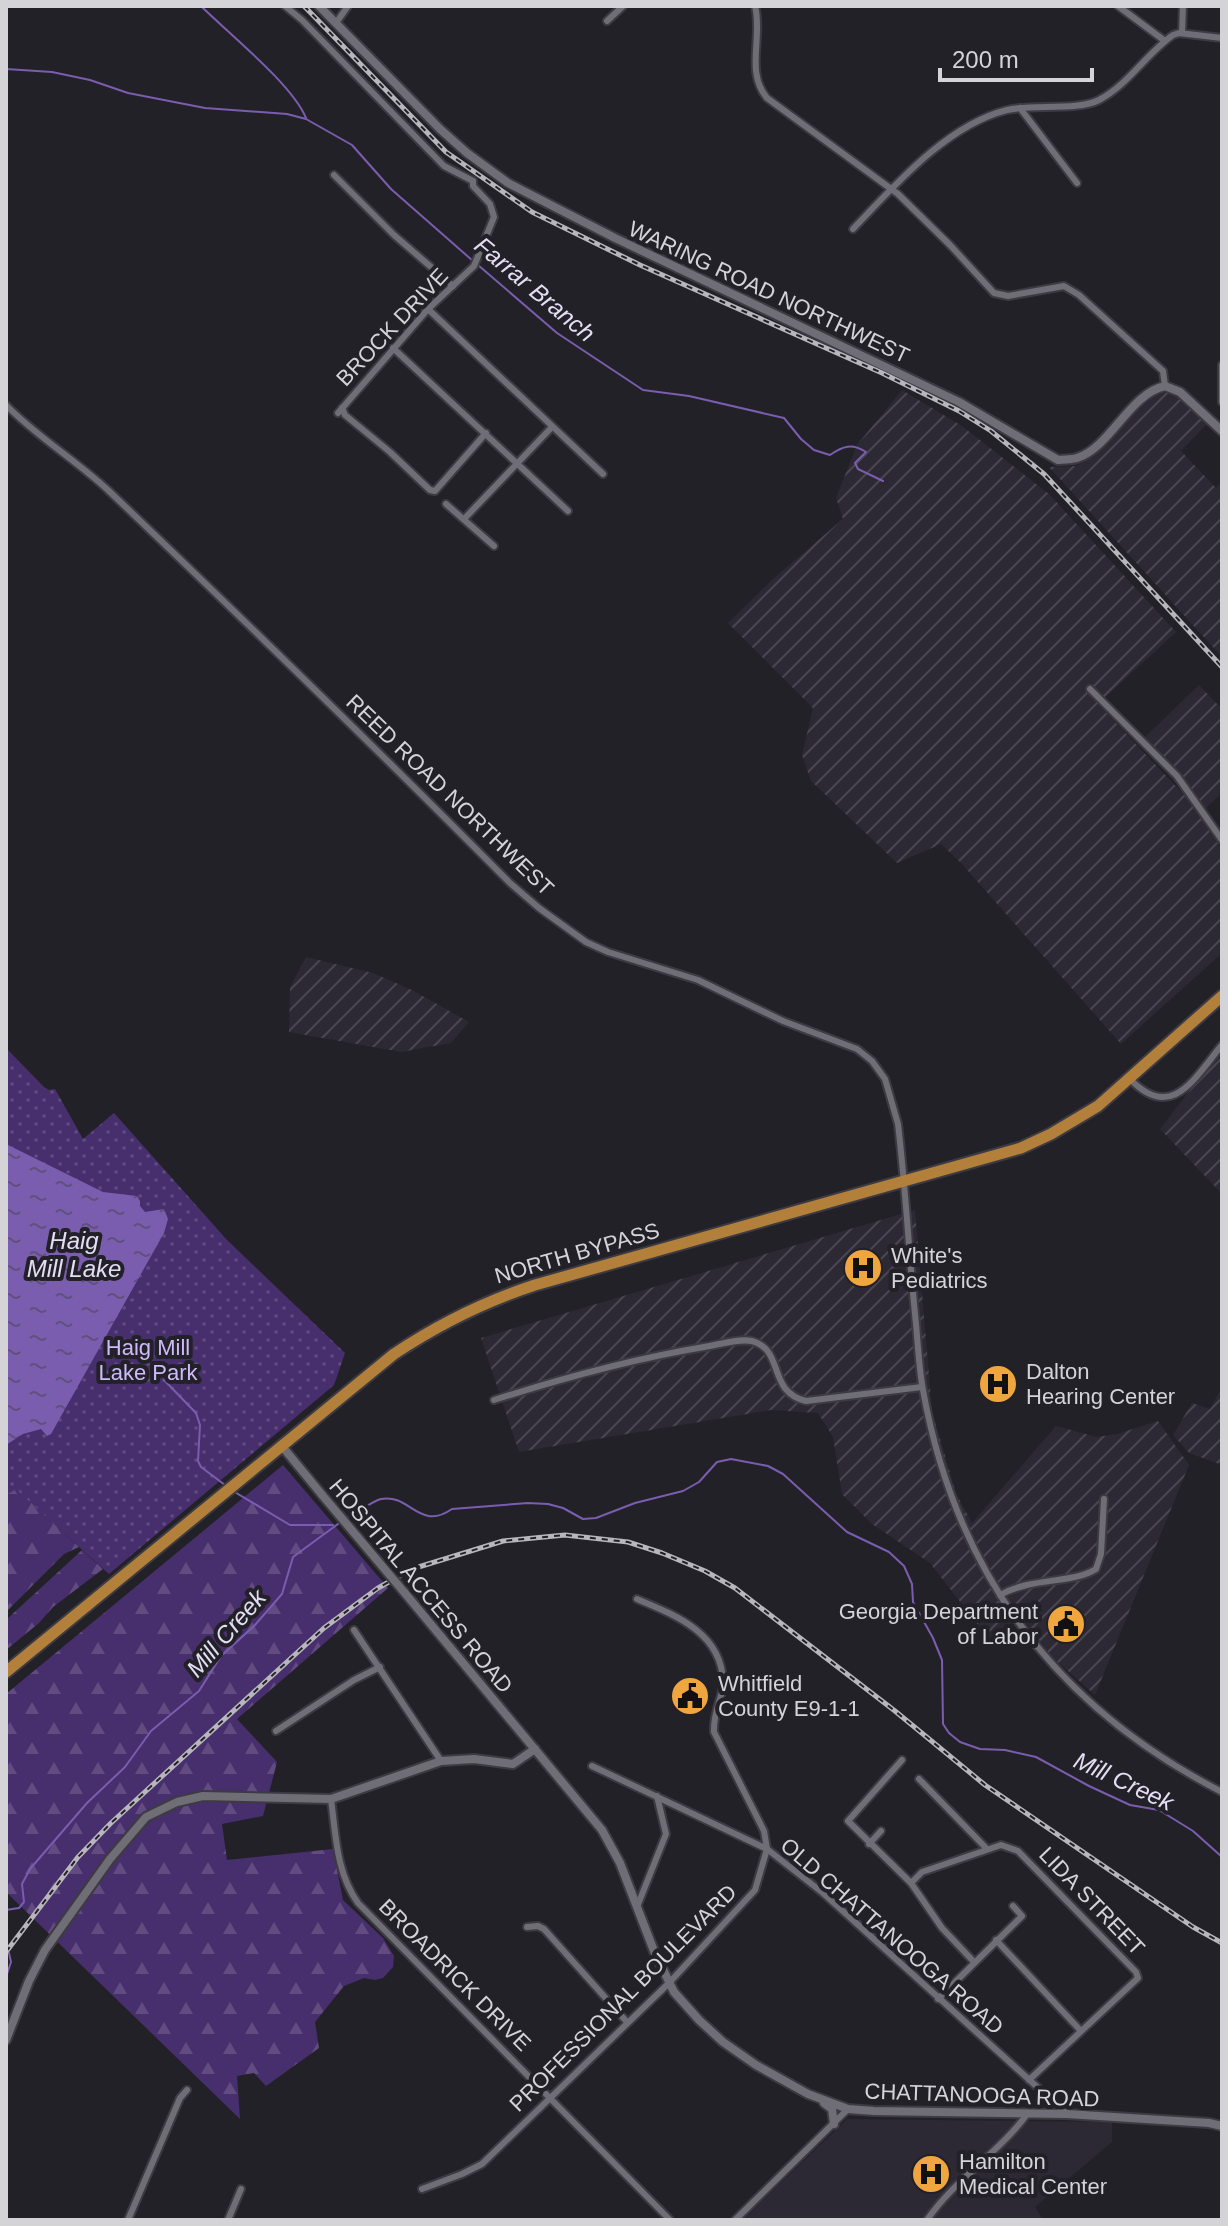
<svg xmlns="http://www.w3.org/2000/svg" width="1228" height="2226" viewBox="0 0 1228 2226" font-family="Arial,sans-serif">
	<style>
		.built { fill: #2c2834 }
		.industrial { fill: url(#industrial-furrows) }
		.grass { fill: url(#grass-dots) }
		.forest { fill: url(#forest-firs) }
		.water { fill: url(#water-ripples) }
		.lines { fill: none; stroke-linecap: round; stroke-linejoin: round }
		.stream { stroke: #7a5dae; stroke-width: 2 }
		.street-casing { stroke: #3d3b41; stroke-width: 10 }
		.secondary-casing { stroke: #3d3b41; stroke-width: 12 }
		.highway-casing { stroke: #3d3b41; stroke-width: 15 }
		.street { stroke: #6f6d75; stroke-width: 6 }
		.secondary { stroke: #6f6d75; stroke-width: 8 }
		.highway { stroke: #b3803c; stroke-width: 11 }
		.rail-casing { stroke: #b7b6bc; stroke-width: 5 }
		.rail { stroke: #232128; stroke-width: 2; stroke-dasharray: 6; stroke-linecap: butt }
		.secondary-bridge-casing { stroke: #3d3b41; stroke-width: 12; stroke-linecap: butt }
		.secondary-bridge { stroke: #6f6d75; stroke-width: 8 }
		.labels { text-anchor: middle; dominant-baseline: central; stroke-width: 8; stroke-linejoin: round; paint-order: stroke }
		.street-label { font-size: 22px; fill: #d4d3d8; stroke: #232128 }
		.poi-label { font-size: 22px; fill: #d4d3d8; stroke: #232128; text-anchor: start }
		.park-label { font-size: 22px; fill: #ceb9fb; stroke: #232128 }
		.water-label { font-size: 24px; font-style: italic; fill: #e4def4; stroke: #232128 }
	</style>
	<defs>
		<pattern id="industrial-furrows" width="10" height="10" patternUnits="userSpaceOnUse" patternTransform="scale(2)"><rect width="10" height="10" fill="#2c2834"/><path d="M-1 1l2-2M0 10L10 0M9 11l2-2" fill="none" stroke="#4a4651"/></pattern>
		<pattern id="grass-dots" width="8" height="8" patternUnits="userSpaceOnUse" patternTransform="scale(2)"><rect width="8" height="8" fill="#472e6d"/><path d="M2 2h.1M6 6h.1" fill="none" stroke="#614b81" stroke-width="1.8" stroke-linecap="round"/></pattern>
		<pattern id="forest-firs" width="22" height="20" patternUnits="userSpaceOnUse" patternTransform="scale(2)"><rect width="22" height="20" fill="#472e6d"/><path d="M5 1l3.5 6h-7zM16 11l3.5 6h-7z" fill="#614b81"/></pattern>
		<pattern id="water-ripples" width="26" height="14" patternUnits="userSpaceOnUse" patternTransform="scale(2)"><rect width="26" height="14" fill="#7a5dae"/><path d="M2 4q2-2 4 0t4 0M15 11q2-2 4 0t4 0" fill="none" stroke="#60507d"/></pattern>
	</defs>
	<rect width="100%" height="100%" fill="#232128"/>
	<polygon class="built" points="847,2119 1112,2122 1112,2142 1035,2207 1043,2220 742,2220"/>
	<g class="industrial">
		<polygon points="902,390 962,426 1049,494 1176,632 1098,704 1187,798 1222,850 1222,953 1121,1044 961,863 941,844 897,863 811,781 802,755 813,708 728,623 774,578 843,519 836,498 857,445"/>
		<polygon points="1158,392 1175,394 1207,424 1181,451 1216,488 1222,482 1222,657 1049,467 1077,466"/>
		<polygon points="1199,685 1222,709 1222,793 1205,809 1180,775 1145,737"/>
		<polygon points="306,957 373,973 412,990 469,1022 451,1043 401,1052 289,1032 290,987"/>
		<polygon points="1222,1049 1222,1194 1160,1129"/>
		<polygon points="915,1210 932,1411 956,1493 972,1523 1056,1426 1097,1437 1117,1434 1158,1421 1189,1465 1095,1695 1051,1656 1022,1617 989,1639 930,1563 872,1524 842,1494 833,1437 818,1413 771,1410 519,1452 481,1338"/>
		<polygon points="1222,1387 1222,1465 1189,1453 1173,1435 1192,1403 1210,1409"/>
	</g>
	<polygon class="grass" points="6,1048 44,1087 49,1090 55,1089 83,1139 114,1113 227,1240 345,1353 334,1385 109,1574 16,1490 6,1495"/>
	<g class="forest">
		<polygon points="283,1465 388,1588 237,1719 277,1762 263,1816 222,1824 227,1860 333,1849 343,1900 383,1938 394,1956 393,1967 383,1978 375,1980 364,1978 344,1986 315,2022 319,2048 266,2086 254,2073 237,2076 240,2119 6,1892 6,1694"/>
		<polygon points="16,1489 79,1547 64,1554 6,1612 6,1495"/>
		<polygon points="82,1550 103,1569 53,1607 39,1623 6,1650 6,1620"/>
	</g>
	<polygon class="water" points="6,1144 103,1192 137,1196 140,1201 140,1206 145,1212 164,1209 168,1219 164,1233 51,1434 47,1436 41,1429 23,1434 6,1445"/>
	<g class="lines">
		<g class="stream">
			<path d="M201 6C229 34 292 84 306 118"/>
			<polyline points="6,69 52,72 90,80 128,93 205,108 287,114 306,119 352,145 391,189 473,261"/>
			<path d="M478 265 557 333 643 390 689 396 784 418 801 439 814 450 830 455C843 446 852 443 866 452L855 463 858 469 883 481"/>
			<polyline points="164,1380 196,1413 200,1425 198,1461 201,1467 225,1485"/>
			<polyline points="233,1491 290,1525 333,1525"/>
			<path d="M347 1518C358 1513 370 1502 381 1499 410 1493 419 1532 452 1509L528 1503 548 1504 563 1508 583 1519 596 1518 635 1503 683 1491 699 1482 717 1462 731 1459 768 1466 783 1474 847 1532 889 1552 904 1566 912 1584 913 1602 933 1638 942 1660 943 1724 949 1733 960 1742 980 1749 1005 1750 1036 1757 1089 1786 1130 1805 1159 1810 1193 1831 1222 1857"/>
			<polyline points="6,1910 19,1908 24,1902 22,1884 30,1869 87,1803 125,1767 151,1731 199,1691 221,1656 254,1626 282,1594 293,1557 342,1521"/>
			<polyline points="6,1944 7,1947"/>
			<polyline points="6,1977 11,1962 9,1953"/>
		</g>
		<g class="street-casing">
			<g id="street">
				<polyline points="285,6 302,20 444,166 473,181"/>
				<path d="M755 6C763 37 745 72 767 98L898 194 950 245 994 293 1008 296 1064 286 1079 295 1163 371 1165 386"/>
				<polyline points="1118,6 1165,41"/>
				<polyline points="607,21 623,6"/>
				<polyline points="336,23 348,6"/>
				<polyline points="1182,33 1183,6"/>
				<polyline points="1020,108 1077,183"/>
				<polyline points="334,175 394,235 453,286"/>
				<path d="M853 229C895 185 947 125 1007 110 1033 104 1078 111 1099 100 1129 84 1146 54 1173 35L1179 33 1222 38"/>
				<polyline points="428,309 603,474"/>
				<polyline points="393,348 568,511"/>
				<polyline points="1222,365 1222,402"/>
				<path d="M6 405C37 437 76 460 109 491 244 620 378 750 510 883L539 908 586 942 608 952 698 980 783 1021 857 1049 872 1061 885 1079 898 1124C906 1191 909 1257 916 1324 918 1346 919 1368 923 1390 956 1574 1056 1707 1222 1792"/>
				<polyline points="342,408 345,415 390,452 430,490 435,491 486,433"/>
				<polyline points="338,413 428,309 474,266 494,217 490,204 473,186 473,181"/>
				<polyline points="446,504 494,546"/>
				<polyline points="465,518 552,427"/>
				<polyline points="1090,689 1177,776 1222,840"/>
				<path d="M1130 1079C1172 1123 1195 1077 1222 1045"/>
				<path d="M494 1400C563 1378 632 1359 704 1347 718 1345 738 1338 752 1341 785 1350 767 1392 806 1401L922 1387"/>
				<path d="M1000 1595C1031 1577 1073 1584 1096 1569L1101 1554 1104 1499"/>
				<polyline points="354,1630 441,1761"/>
				<polyline points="276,1731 354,1680 380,1667"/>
				<polyline points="902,1760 848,1821 911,1883 942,1928 974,1962"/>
				<polyline points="592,1766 767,1849 823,1893 1067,2114"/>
				<polyline points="919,1779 987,1849"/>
				<path d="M331 1799C336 1836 336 1872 358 1903L670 2220"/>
				<polyline points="869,1844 881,1831"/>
				<polyline points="911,1883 922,1872 1001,1845 1018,1851 1136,1972 1138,1978 1029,2080"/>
				<polyline points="637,1907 666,1834 657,1796"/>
				<polyline points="527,1927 538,1926 544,1929 627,2022"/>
				<polyline points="996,1940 1081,2031"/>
				<polyline points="938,1999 1022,1916 1013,1906"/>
				<path d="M422 2189 462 2174 482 2164 669 1983 755 1890 767 1849 764 1831 714 1732C713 1710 723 1699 723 1682 722 1633 675 1615 637 1599"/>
				<polyline points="128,2220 180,2098 187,2090"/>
				<polyline points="228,2220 241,2189"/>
				<polyline points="735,2220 848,2109"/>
				<path d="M927 2220C955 2179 999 2153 1028 2113"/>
			</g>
		</g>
		<g class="secondary-casing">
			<g id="secondary">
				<path d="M319 6 440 129 467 153 508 183 615 238 959 402 1058 460C1064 459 1071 460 1077 458 1111 447 1129 394 1165 386L1180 392 1222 431"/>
				<polyline points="281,1445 323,1496"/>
				<polyline points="404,1592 602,1830 620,1863 654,1951 674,1992 699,2020 723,2042 756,2065 808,2094 848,2109 874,2111 1067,2114 1209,2123 1222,2126"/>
				<polyline points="6,2040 29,1981 45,1950 110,1859 146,1817 177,1802 203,1796 331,1799 441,1761 474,1759 513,1764 535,1749"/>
				<polyline points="824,2103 832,2109 834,2124"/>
			</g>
		</g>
		<g class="highway-casing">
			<path id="highway" d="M6 1672 394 1354C439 1324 483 1302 535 1285L1021 1148 1051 1134 1098 1106 1222 996"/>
		</g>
		<use href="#street" class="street"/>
		<use href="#secondary" class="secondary"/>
		<use href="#highway" class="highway"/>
		<g class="rail-casing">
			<g id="rail">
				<polyline points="304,6 446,152 532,212 640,265 882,373 959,411 991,431 1044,474 1222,667"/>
				<polyline points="6,1952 78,1857 111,1823 324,1628 378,1588 412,1569 503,1541 565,1535 628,1542 662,1553 705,1571 735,1588 895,1711 985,1785 1193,1927 1222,1943"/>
			</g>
		</g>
		<use href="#rail" class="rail"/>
		<g class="secondary-bridge-casing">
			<polyline id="secondary-bridge" points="323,1496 404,1592"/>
		</g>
		<use href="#secondary-bridge" class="secondary-bridge"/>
	</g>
	<defs>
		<g id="hospital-disc" transform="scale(2)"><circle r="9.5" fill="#f0a63e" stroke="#232128"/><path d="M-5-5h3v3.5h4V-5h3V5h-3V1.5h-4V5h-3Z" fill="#111"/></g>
		<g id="civic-disc" transform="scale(2)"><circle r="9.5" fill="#f0a63e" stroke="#232128"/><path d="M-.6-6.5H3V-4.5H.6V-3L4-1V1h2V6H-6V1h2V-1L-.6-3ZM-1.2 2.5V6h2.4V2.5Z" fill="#111"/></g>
	</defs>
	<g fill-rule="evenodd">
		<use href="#hospital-disc" x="863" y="1268"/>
		<use href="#hospital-disc" x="998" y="1384"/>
		<use href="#civic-disc" x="1066" y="1624"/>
		<use href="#civic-disc" x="690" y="1696"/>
		<use href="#hospital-disc" x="931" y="2174"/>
	</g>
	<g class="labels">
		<g class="street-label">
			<text transform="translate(769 292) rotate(25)">WARING ROAD NORTHWEST</text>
			<text transform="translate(392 327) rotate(-47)">BROCK DRIVE</text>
			<text transform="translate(450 795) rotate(44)">REED ROAD NORTHWEST</text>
			<text transform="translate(577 1253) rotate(-16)">NORTH BYPASS</text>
			<text transform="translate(421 1586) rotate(50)">HOSPITAL ACCESS ROAD</text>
			<text transform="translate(1092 1901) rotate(46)">LIDA STREET</text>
			<text transform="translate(892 1936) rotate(41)">OLD CHATTANOOGA ROAD</text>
			<text transform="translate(455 1975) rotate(45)">BROADRICK DRIVE</text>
			<text transform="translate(623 1998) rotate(-45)">PROFESSIONAL BOULEVARD</text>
			<text transform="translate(982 2095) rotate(2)">CHATTANOOGA ROAD</text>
		</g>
		<g class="poi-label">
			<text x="891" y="1255">White's<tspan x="891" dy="25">Pediatrics</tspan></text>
			<text x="1026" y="1371">Dalton<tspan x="1026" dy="25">Hearing Center</tspan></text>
			<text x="1038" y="1611" text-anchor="end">Georgia Department<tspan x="1038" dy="25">of Labor</tspan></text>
			<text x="718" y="1683">Whitfield<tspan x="718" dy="25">County E9-1-1</tspan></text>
			<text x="959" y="2161">Hamilton<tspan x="959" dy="25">Medical Center</tspan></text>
		</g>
		<g class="park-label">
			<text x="148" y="1347">Haig Mill<tspan x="148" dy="25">Lake Park</tspan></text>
		</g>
		<g class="water-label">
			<text transform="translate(535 289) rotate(40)">Farrar Branch</text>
			<text x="74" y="1240">Haig<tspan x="74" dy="28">Mill Lake</tspan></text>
			<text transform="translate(226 1633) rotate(-49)">Mill Creek</text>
			<text transform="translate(1124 1781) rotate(25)">Mill Creek</text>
		</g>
	</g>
	<rect width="1228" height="2226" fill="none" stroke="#d4d3d8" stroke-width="16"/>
	<path d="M940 68v12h152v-12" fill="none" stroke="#d4d3d8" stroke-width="4"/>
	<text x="952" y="68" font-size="24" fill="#d4d3d8" stroke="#232128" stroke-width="6" paint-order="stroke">200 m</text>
</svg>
